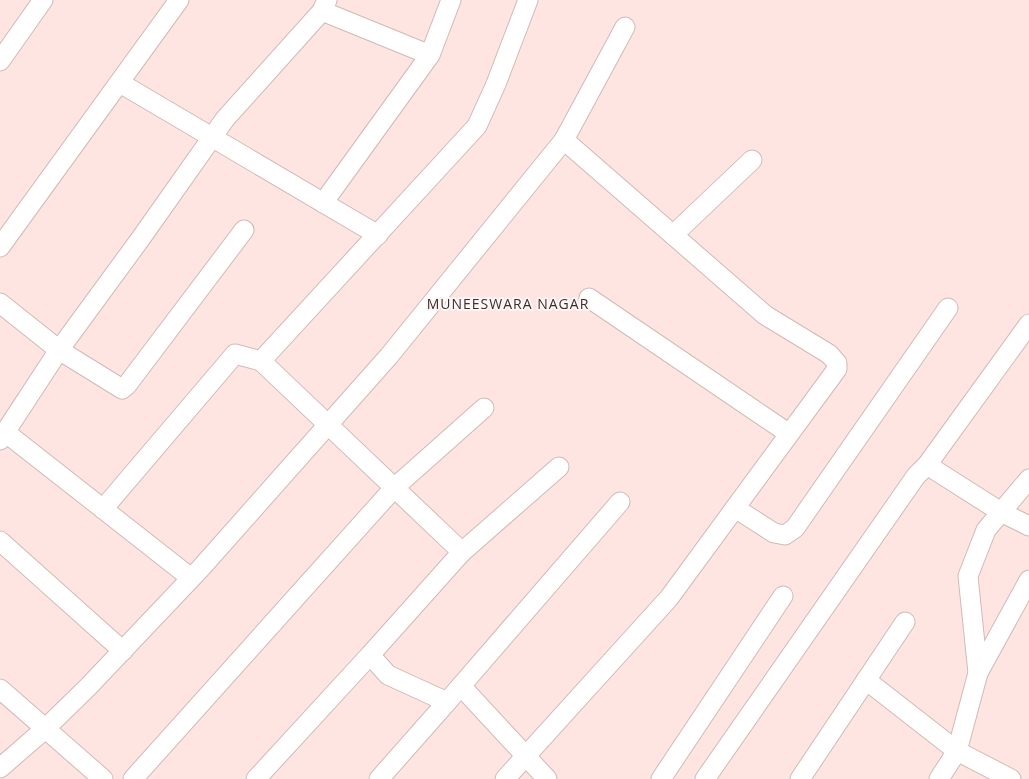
<svg xmlns="http://www.w3.org/2000/svg" width="1029" height="779" viewBox="0 0 1029 779" font-family="'Open Sans',sans-serif">
	<style>
		.lines { fill: none; stroke-linecap: round; stroke-linejoin: round }
		.street-casing { stroke: #d1b9b5; stroke-width: 21 }
		.street { stroke: #fff; stroke-width: 19 }
		.labels { text-anchor: middle; dominant-baseline: central; stroke-width: 4; stroke-linejoin: round; paint-order: stroke }
		.neighbourhood-label { font-size: 14px; letter-spacing: 1px; fill: #402c2a; stroke: #fdf7f7 }
	</style>
	<rect width="100%" height="100%" fill="#ffe5e1"/>
	<g class="lines">
		<g class="street-casing">
			<g id="street">
				<polyline points="322,11 430,55 451,0"/>
				<polyline points="0,61 43,0"/>
				<polyline points="120,83 378,235"/>
				<polyline points="323,203 430,55"/>
				<polyline points="673,235 752,160"/>
				<polyline points="0,247 179,0"/>
				<polyline points="589,298 788,433"/>
				<polyline points="0,303 59,350 122,389 127,385 244,230"/>
				<polyline points="5,432 191,578"/>
				<polyline points="0,440 59,350 141,238 225,119 322,11 327,0"/>
				<polyline points="927,465 1001,512 1029,526"/>
				<polyline points="735,508 774,533 785,535 795,528 948,308"/>
				<polyline points="103,509 235,354 261,361"/>
				<polyline points="0,541 123,651"/>
				<polyline points="462,552 559,467"/>
				<polyline points="978,673 1029,580"/>
				<polyline points="866,680 957,751 978,673 968,576 986,530 1029,479"/>
				<polyline points="461,686 547,779"/>
				<polyline points="0,689 103,779"/>
				<polyline points="447,702 620,502"/>
				<polyline points="0,768 45,729 88,687 200,569 389,356 564,140 625,27"/>
				<polyline points="133,779 394,488 484,408"/>
				<polyline points="256,779 370,655"/>
				<polyline points="379,779 447,702 388,675 370,655 462,552 261,361 477,126 496,84 528,0"/>
				<polyline points="505,779 669,598 837,369 837,363 829,354 765,315 564,140"/>
				<polyline points="661,779 783,596"/>
				<polyline points="705,779 916,476 927,465 1029,324"/>
				<polyline points="800,779 905,622"/>
				<polyline points="939,779 957,751 1011,779"/>
			</g>
		</g>
		<use href="#street" class="street"/>
	</g>
	<g class="labels">
		<g class="neighbourhood-label">
			<text x="508" y="303">MUNEESWARA NAGAR</text>
		</g>
	</g>
</svg>
